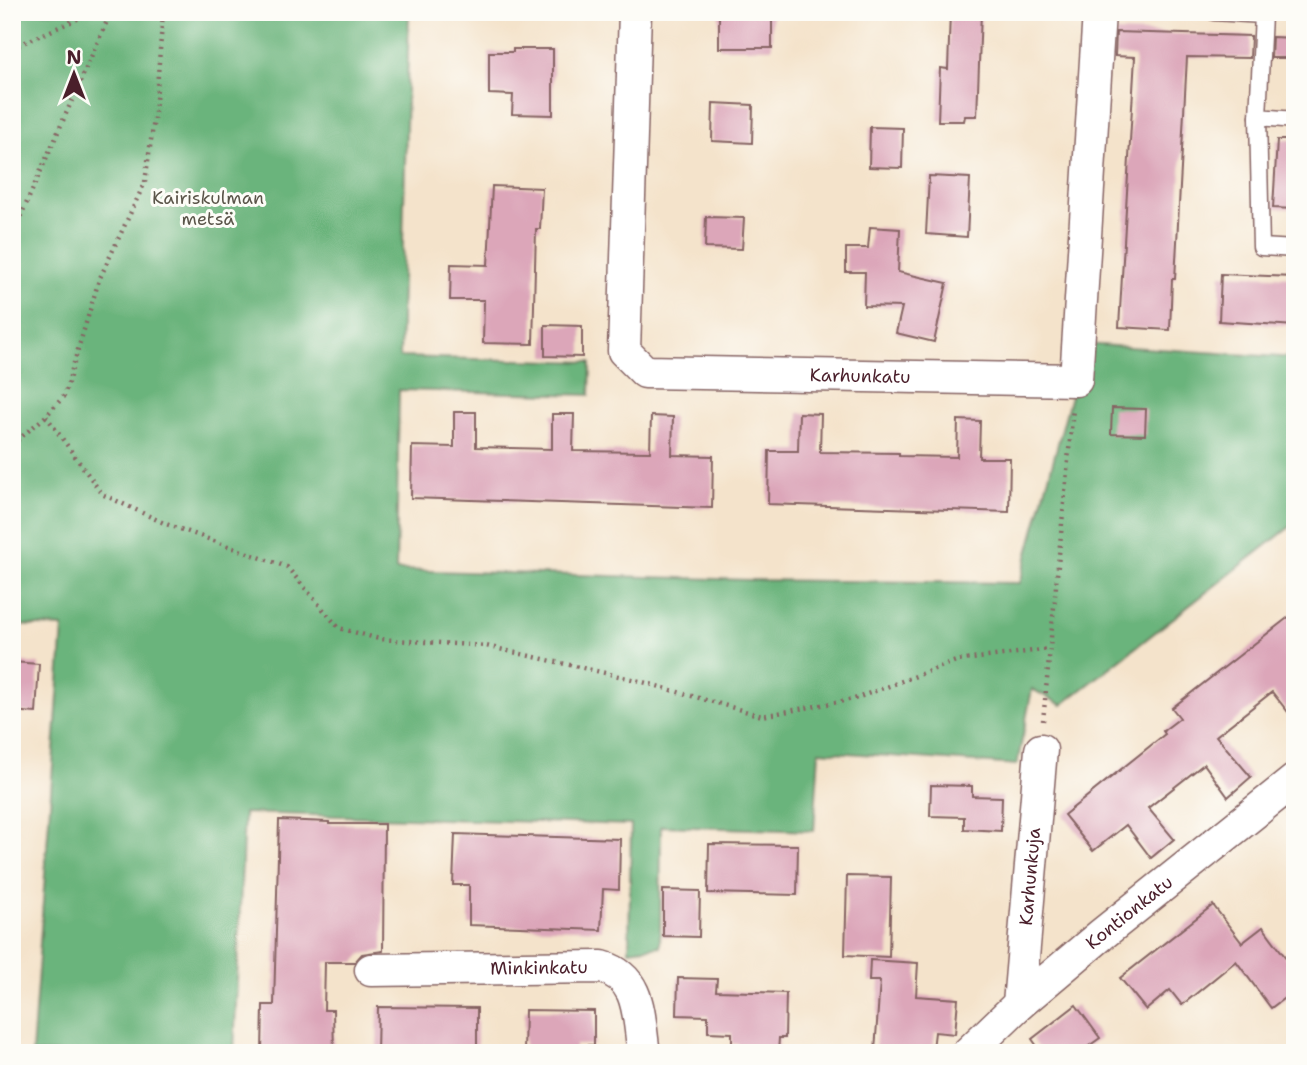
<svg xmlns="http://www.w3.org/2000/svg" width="1307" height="1065" viewBox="0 0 1307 1065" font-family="'Shantell Sans',sans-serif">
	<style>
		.forest { fill: #6ab47b; stroke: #5a6a53; stroke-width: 2 }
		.building { fill: #dca6b9 }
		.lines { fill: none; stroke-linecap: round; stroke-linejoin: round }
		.service-casing { stroke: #866463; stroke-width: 19 }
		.minor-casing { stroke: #866463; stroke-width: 35 }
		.path { stroke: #866463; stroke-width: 4.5; stroke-dasharray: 2 5; stroke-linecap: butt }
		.service { stroke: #fff; stroke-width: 16 }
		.minor { stroke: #fff; stroke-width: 32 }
		.labels { text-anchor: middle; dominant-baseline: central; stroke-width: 6; stroke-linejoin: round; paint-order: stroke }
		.park-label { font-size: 18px; fill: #5b554a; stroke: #fdfcf7 }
		.street-label { font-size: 18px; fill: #4a1f2b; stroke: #fdfcf7 }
	</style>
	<rect width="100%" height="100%" fill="#fdfcf7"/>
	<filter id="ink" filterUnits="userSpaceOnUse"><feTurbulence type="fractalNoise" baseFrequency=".0143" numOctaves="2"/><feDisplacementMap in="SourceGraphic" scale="14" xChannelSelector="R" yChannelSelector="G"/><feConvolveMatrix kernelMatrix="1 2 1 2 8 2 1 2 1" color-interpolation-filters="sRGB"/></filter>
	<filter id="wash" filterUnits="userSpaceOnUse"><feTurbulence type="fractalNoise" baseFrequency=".00686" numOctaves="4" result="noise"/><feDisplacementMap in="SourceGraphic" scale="28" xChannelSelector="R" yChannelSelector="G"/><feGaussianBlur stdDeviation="1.57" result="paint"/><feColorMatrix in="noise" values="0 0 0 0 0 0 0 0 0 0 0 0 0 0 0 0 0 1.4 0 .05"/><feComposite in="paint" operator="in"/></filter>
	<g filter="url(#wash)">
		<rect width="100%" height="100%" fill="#f4e3cb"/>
		<polygon class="forest" points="12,12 409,12 400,357 591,362 590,395 399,390 396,570 751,580 1020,583 1085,344 1295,358 1295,523 1062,705 1032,689 1017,765 819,751 814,831 661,826 660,946 629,950 631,825 244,813 234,1053 32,1053 63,627 12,625"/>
		<g id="blocks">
			<g class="building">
				<rect x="719" y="12" width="53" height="36"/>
				<polygon points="950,12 981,12 977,116 965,116 964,121 938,121 940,68 948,69"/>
				<polygon points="1116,32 1251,36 1250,58 1187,57 1175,279 1172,279 1170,330 1119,327 1135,57 1115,56"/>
				<polygon points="1272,37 1295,38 1295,58 1271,58"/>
				<polygon points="513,49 553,49 553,115 512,114 513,95 489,94 489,52 513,52"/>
				<polygon points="713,103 753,105 752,143 712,141"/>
				<polygon points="870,127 903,128 902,168 869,167"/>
				<polygon points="1277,140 1295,140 1295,209 1273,208"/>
				<polygon points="929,176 970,178 967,237 926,234"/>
				<polygon points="492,186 542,188 540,229 536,229 533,344 483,343 484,300 450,300 451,264 488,265"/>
				<polygon points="706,217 744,218 742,249 705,248"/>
				<polygon points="870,227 900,229 898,272 947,283 934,342 896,333 902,307 864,306 865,272 846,272 846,248 868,248"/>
				<polygon points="1221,274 1295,277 1295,326 1219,321"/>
				<polygon points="545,325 582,326 582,357 545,356"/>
				<polygon points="1112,408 1146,409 1145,435 1111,434"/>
				<polygon points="454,412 476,412 476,447 552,449 552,414 574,414 573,451 650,452 651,416 673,417 672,455 713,456 712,508 411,498 412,446 454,447"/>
				<polygon points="799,413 821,414 820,452 899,453 899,456 957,457 958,420 980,421 979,458 1010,458 1009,512 768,504 769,451 798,451"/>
				<polygon points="1295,612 1295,721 1272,692 1216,736 1251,777 1228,797 1204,764 1148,808 1174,839 1151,858 1126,825 1093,851 1064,815 1165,734 1163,731 1180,718 1172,708"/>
				<polygon points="12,662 39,664 36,713 12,711"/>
				<polygon points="931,785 972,786 972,796 1002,797 1001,831 964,829 964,817 930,816"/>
				<polygon points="279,820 329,822 329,824 384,824 383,951 362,954 355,962 325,962 324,1010 333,1010 334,1053 262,1053 263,1005 274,1005"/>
				<polygon points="455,834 620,839 619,890 603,889 601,930 469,925 469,885 453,885"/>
				<polygon points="709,844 798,845 797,895 708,893"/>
				<polygon points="847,876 891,877 889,957 845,955"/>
				<polygon points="663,890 700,891 699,937 663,936"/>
				<polygon points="1213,905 1242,943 1263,927 1295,970 1295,990 1271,1008 1236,961 1182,1005 1170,990 1146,1010 1120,978"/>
				<polygon points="870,960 918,963 916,996 958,999 955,1034 935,1032 933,1049 919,1048 918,1053 875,1051 880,981 869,981"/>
				<polygon points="678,978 717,979 716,991 786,993 785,1038 779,1038 778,1053 738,1053 738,1044 732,1044 732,1033 708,1032 708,1016 677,1015"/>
				<polygon points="1076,1005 1100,1038 1079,1053 1042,1053 1032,1039"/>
				<polygon points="378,1007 477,1008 477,1053 377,1053"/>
				<polygon points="525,1010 594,1011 594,1045 575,1045 575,1053 524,1053"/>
			</g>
		</g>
	</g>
	<g filter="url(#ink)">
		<use href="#blocks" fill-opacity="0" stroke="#866463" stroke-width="2"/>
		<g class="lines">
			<g class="service-casing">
				<g id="service">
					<polyline points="1214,12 1263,15 1264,12"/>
					<polyline points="1263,15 1258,117 1295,120"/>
					<polyline points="1258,117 1261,247 1295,249"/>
				</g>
			</g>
			<g class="minor-casing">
				<g id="minor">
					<path id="s1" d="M635 12 624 351 645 372 1076 380 1099 12"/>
					<path id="s2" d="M371 970 602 967C642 978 638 1018 644 1053"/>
					<path id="s3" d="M1019 1004 1041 750"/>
					<path id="s4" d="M968 1053 1019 1004 1101 935 1295 780"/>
				</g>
			</g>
			<g class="path">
				<polyline points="12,48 93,12"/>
				<polyline points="12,236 111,12"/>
				<polyline points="46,416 102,494 166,524 287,567 339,628 379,639 486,646 636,680 762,716 854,699 956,661 1049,649"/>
				<polyline points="12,445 46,416 64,396 99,280 145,182 155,112 163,12"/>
				<polyline points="1043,721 1073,409"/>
			</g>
			<use href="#service" class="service"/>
			<use href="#minor" class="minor"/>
		</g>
	</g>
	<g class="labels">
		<g class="park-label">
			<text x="208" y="198">Kairiskulman<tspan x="208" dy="21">metsä</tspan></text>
		</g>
		<g class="street-label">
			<text stroke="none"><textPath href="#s1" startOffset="584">Karhunkatu</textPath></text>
			<text stroke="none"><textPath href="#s3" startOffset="128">Karhunkuja</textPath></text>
			<text stroke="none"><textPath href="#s4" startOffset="214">Kontionkatu</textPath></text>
			<text stroke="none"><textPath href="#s2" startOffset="168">Minkinkatu</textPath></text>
		</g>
	</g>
	<rect width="1307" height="1065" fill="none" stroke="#fdfcf7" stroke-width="42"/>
	<g transform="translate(74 74)" stroke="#fdfcf7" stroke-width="5" paint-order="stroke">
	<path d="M0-5L12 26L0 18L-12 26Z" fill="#4a1f2b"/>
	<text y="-10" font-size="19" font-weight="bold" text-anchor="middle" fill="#4a1f2b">N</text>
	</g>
</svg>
